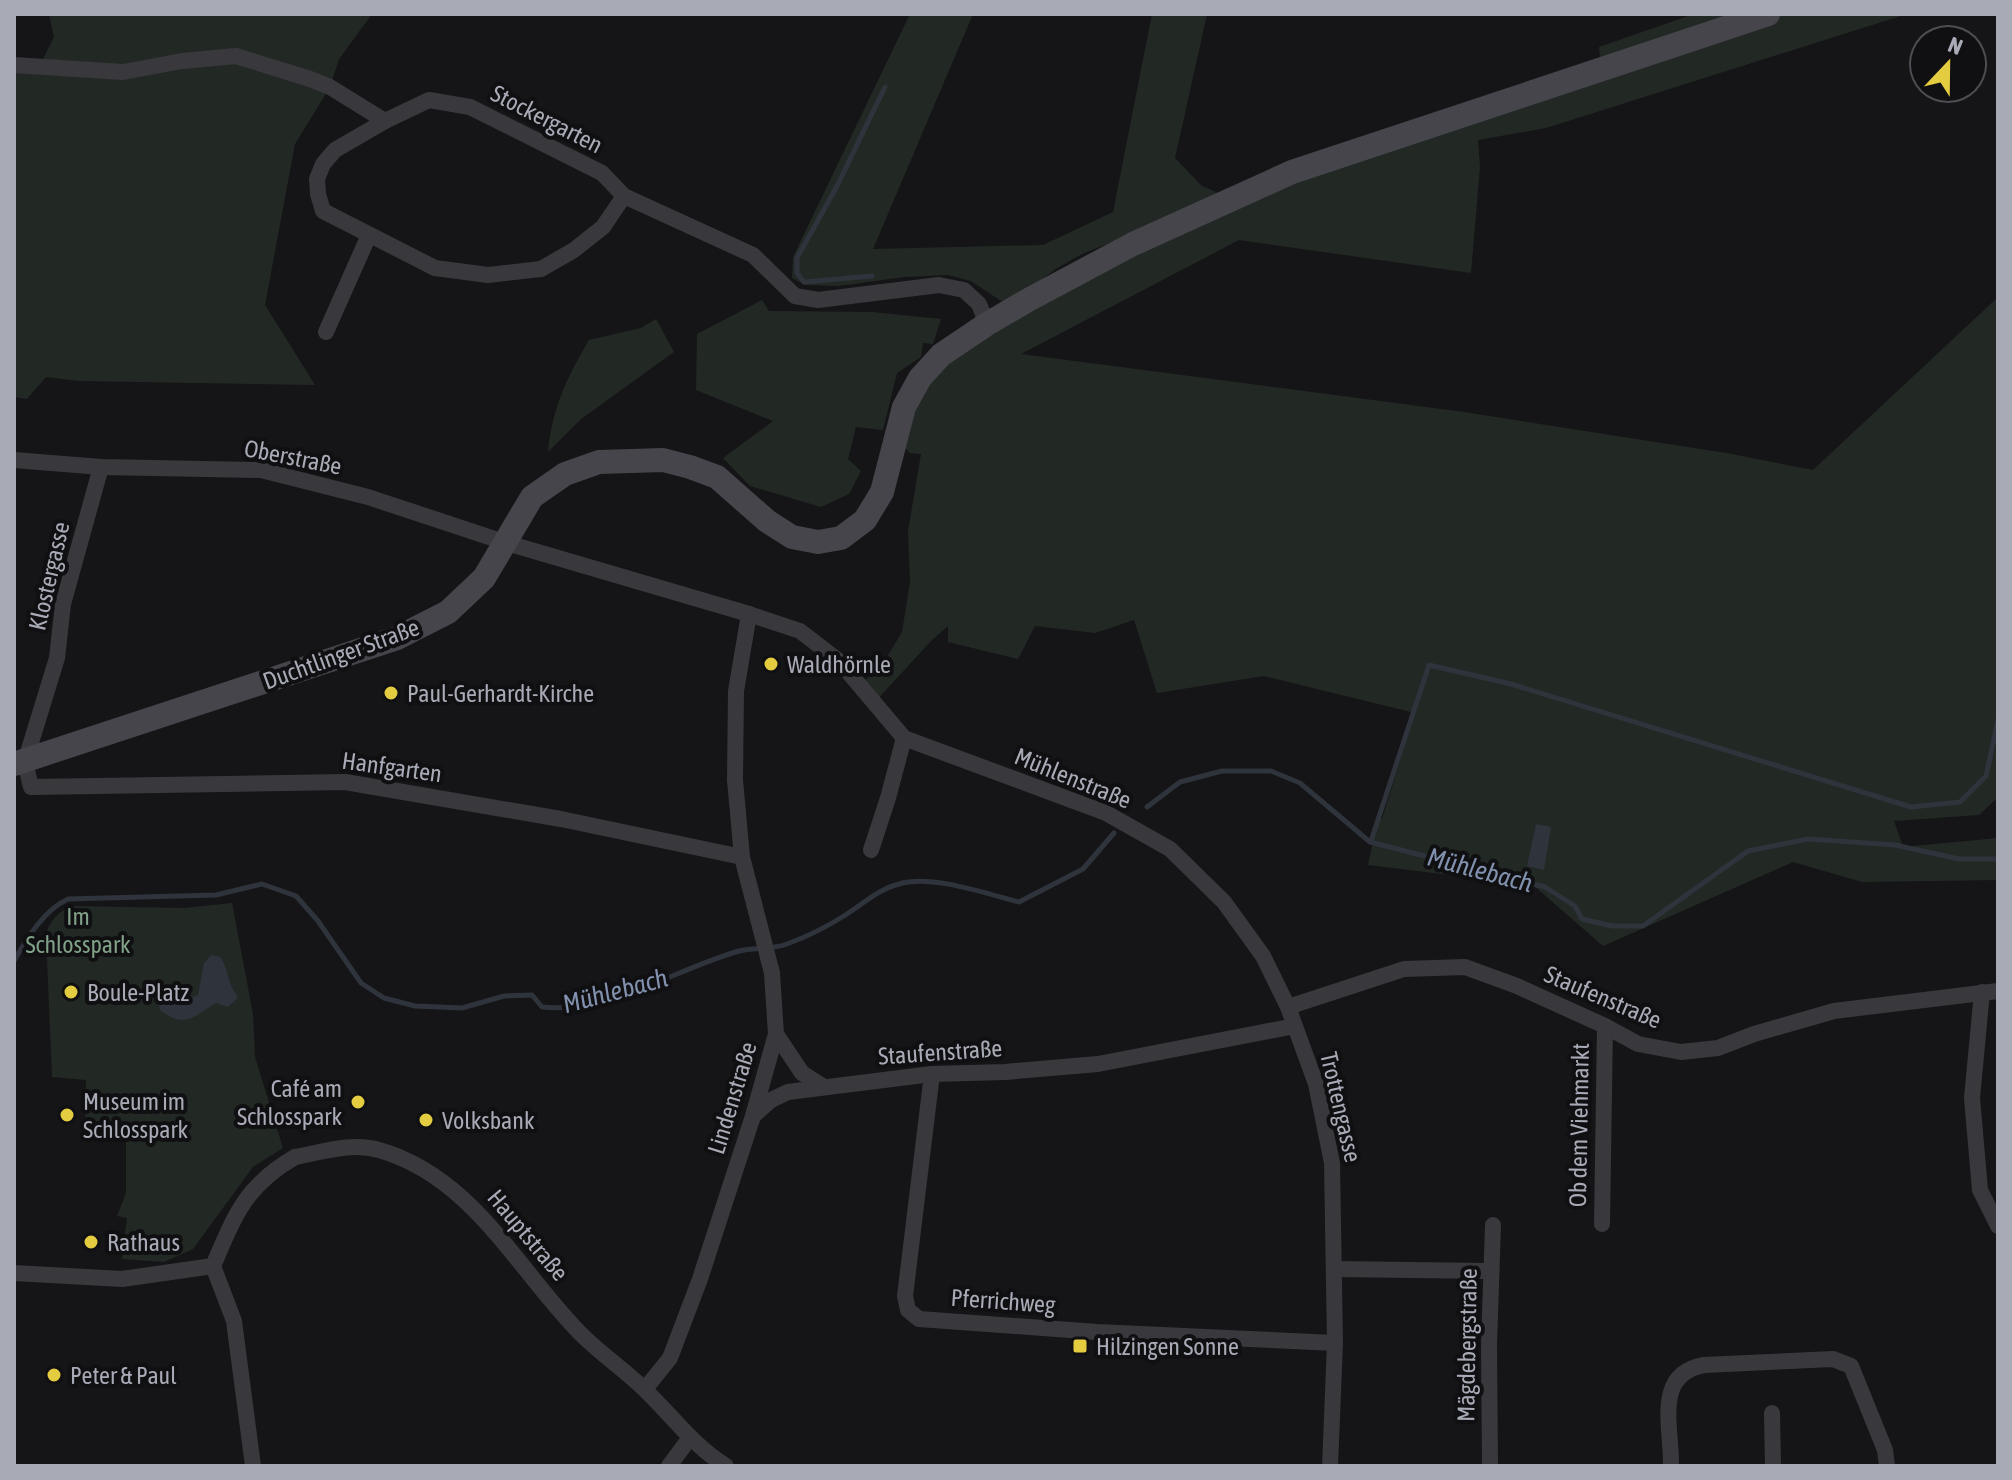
<svg xmlns="http://www.w3.org/2000/svg" width="2012" height="1480" viewBox="0 0 2012 1480" font-family="'Asap Condensed',sans-serif">
	<style>
		.green { fill: #222924 }
		.water { fill: #2e333c }
		.lines { fill: none; stroke-linecap: round; stroke-linejoin: round }
		.stream { stroke: #2e333c; stroke-width: 5 }
		.minor { stroke: #39383d; stroke-width: 16 }
		.secondary { stroke: #45454b; stroke-width: 24 }
		.poi-dot { fill: #e4cc40; stroke: #101012; stroke-width: 3 }
		.labels { text-anchor: middle; dominant-baseline: central; stroke-width: 8; stroke-linejoin: round; paint-order: stroke }
		.street-label { font-size: 24px; fill: #a8aab6; stroke: #101012 }
		.poi-label { font-size: 24px; fill: #a8aab6; stroke: #101012; text-anchor: start }
		.park-label { font-size: 24px; fill: #80a088; stroke: #101012 }
		.water-label { font-size: 26px; font-style: italic; fill: #8291ae; stroke: #101012 }
	</style>
	<rect width="100%" height="100%" fill="#151517"/>
	<g class="green">
		<polygon points="49,14 372,14 339,59 330,87 295,144 265,305 315,385 78,381 46,377 27,399 14,397 14,65 39,67 54,37"/>
		<polygon points="910,14 973,14 873,249 1043,245 1113,212 1152,14 1207,14 1175,158 1202,186 1225,196 1082,254 1054,270 1016,300 1001,301 971,281 948,275 905,277 838,286 805,285 792,278 793,257"/>
		<polygon points="1694,14 1907,14 1546,128 1478,140 1480,167 1471,273 1239,240 1021,354 1464,412 1726,453 1813,470 1998,297 1998,797 1979,815 1894,821 1903,847 1998,838 1998,880 1862,882 1793,862 1603,946 1533,885 1368,865 1378,818 1382,819 1415,713 1264,676 1157,693 1134,620 1095,633 1035,626 1018,659 948,642 948,626 932,640 874,703 860,685 884,662 902,632 910,582 908,531 921,454 910,453 894,438 920,378 1133,244 1601,69 1599,47"/>
		<polygon points="762,300 769,311 872,312 941,319 933,344 923,343 921,357 897,373 883,430 856,427 848,459 861,471 849,494 821,507 750,486 723,458 773,421 696,390 697,334"/>
		<path d="M656 319 674 352 581 419 548 452C552 409 567 377 589 340L641 328Z"/>
		<path d="M232 903 253 1014 255 1057 283 1148 253 1167 193 1249 164 1262 122 1259 127 1218 117 1216 126 1193V1130L85 1123 86 1080 52 1077 46 934C51 919 58 912 72 906L184 908Z"/>
	</g>
	<g class="water">
		<polygon points="1536,824 1551,827 1544,870 1527,866"/>
		<path d="M211 955 220 957C230 971 226 982 238 997L228 1007 216 1003C193 1016 185 1030 160 1010L158 995 168 984 179 989 188 999 198 995 204 963Z"/>
	</g>
	<g class="lines">
		<g class="stream">
			<polyline points="872,276 804,282 797,273 797,258 837,186 885,87"/>
			<polyline points="1147,807 1180,782 1222,771 1271,771 1300,783 1370,842 1545,887 1575,906 1582,919 1612,926 1643,926 1748,851 1808,839 1895,845 1959,859 1998,859"/>
			<polyline points="1371,841 1429,665 1511,684 1911,807 1960,802 1986,776 1998,720"/>
			<path d="M14 961C27 938 44 910 68 899L216 895 262 884 296 896 318 921 361 983 384 998 415 1006 462 1008 504 996 532 995 542 1007C610 1014 675 969 739 951 754 947 772 950 787 944 806 937 830 925 847 914 864 903 879 889 899 884 931 874 987 894 1019 902L1083 869 1114 833"/>
		</g>
		<g class="minor">
			<polyline points="14,65 123,72 182,61 236,56 310,79 330,87 385,121"/>
			<polyline points="624,196 603,227 574,250 541,269 488,275 435,268 323,211 318,194 317,179 323,164 335,150 385,121 429,100 470,107 602,173 624,196 753,255 795,296 818,300 939,285 964,290 979,304 987,324"/>
			<polyline points="326,332 369,235"/>
			<polyline points="14,460 101,467 261,470 368,497 507,543 749,614 800,631 839,661 904,738 1106,813 1170,849 1224,902 1263,956 1288,1007 1316,1084 1332,1163 1335,1343 1330,1466"/>
			<polyline points="101,467 63,604 57,658 25,762 31,787 345,782 561,819 742,857"/>
			<polyline points="871,850 888,798 904,738"/>
			<polyline points="1982,992 1972,1098 1980,1190 1998,1226"/>
			<polyline points="1288,1007 1404,969 1465,967 1517,986 1605,1026 1638,1044 1681,1052 1718,1048 1754,1034 1834,1011 1998,991"/>
			<polyline points="776,1034 802,1073 824,1087"/>
			<polyline points="932,1074 905,1296 908,1310 919,1319 1097,1332 1335,1343"/>
			<polyline points="753,1116 771,1100 788,1092 932,1074 1005,1072 1098,1064 1295,1026"/>
			<polyline points="1602,1224 1605,1026"/>
			<path d="M213 1266C235 1215 245 1186 295 1157 323 1152 351 1142 379 1150 471 1176 516 1267 578 1331 597 1351 622 1368 642 1387 671 1414 692 1445 726 1466"/>
			<polyline points="213,1266 234,1321 253,1466"/>
			<polyline points="1334,1269 1488,1271"/>
			<polyline points="14,1273 122,1279 213,1266"/>
			<polyline points="645,1389 670,1358 700,1279 753,1116 776,1034 772,973 742,857 735,780 736,691 749,614"/>
			<polyline points="1772,1413 1773,1466"/>
			<polyline points="669,1466 689,1439"/>
			<polyline points="1490,1466 1489,1345 1493,1225"/>
			<path d="M1671 1466C1672 1428 1653 1374 1704 1365L1833 1359 1851 1366 1885 1450 1887 1466"/>
		</g>
		<polyline class="secondary" points="14,764 397,638 448,612 484,578 532,497 565,474 599,462 663,460 690,467 717,477 767,521 792,537 818,542 841,538 865,520 882,492 904,407 920,378 941,355 987,324 1030,299 1133,244 1292,172 1768,14"/>
	</g>
	<g class="poi-dot">
		<circle cx="771" cy="664" r="8"/>
		<circle cx="391" cy="693" r="8"/>
		<circle cx="71" cy="992" r="8"/>
		<circle cx="358" cy="1102" r="8"/>
		<circle cx="67" cy="1115" r="8"/>
		<circle cx="426" cy="1120" r="8"/>
		<circle cx="91" cy="1242" r="8"/>
		<rect x="1072" y="1338" width="16" height="16" rx="4"/>
		<circle cx="54" cy="1375" r="8"/>
	</g>
	<g class="labels">
		<g class="street-label">
			<text transform="translate(547 119) rotate(27)">Stockergarten</text>
			<text transform="translate(293 457) rotate(11)">Oberstraße</text>
			<text transform="translate(49 576) rotate(-77)">Klostergasse</text>
			<text transform="translate(341 654) rotate(-20)">Duchtlinger Straße</text>
			<text transform="translate(392 767) rotate(8)">Hanfgarten</text>
			<text transform="translate(1073 778) rotate(22)">Mühlenstraße</text>
			<text transform="translate(1603 997) rotate(23)">Staufenstraße</text>
			<text transform="translate(940 1052) rotate(-4)">Staufenstraße</text>
			<text transform="translate(732 1098) rotate(-73)">Lindenstraße</text>
			<text transform="translate(1341 1107) rotate(77)">Trottengasse</text>
			<text transform="translate(1579 1125) rotate(-89)">Ob dem Viehmarkt</text>
			<text transform="translate(528 1235) rotate(50)">Hauptstraße</text>
			<text transform="translate(1003 1301) rotate(4)">Pferrichweg</text>
			<text transform="translate(1467 1345) rotate(-89)">Mägdebergstraße</text>
		</g>
		<g class="poi-label">
			<text x="787" y="664">Waldhörnle</text>
			<text x="407" y="693">Paul-Gerhardt-Kirche</text>
			<text x="87" y="992">Boule-Platz</text>
			<text x="342" y="1088" text-anchor="end">Café am<tspan x="342" dy="28">Schlosspark</tspan></text>
			<text x="83" y="1101">Museum im<tspan x="83" dy="28">Schlosspark</tspan></text>
			<text x="442" y="1120">Volksbank</text>
			<text x="107" y="1242">Rathaus</text>
			<text x="1096" y="1346">Hilzingen Sonne</text>
			<text x="70" y="1375">Peter &amp; Paul</text>
		</g>
		<g class="park-label">
			<text x="78" y="916">Im<tspan x="78" dy="28">Schlosspark</tspan></text>
		</g>
		<g class="water-label">
			<text transform="translate(1480 870) rotate(15)">Mühlebach</text>
			<text transform="translate(615 991) rotate(-15)">Mühlebach</text>
		</g>
	</g>
	<rect width="2012" height="1480" fill="none" stroke="#a8aab6" stroke-width="32"/>
	<g transform="translate(1948 64) rotate(22)"><circle r="38" fill="#101012" stroke="#4d4e54" stroke-width="2"/>
	<path d="M0-6L14 30L0 20L-14 30Z" fill="#e4cc40"/>
	<text y="-12" font-size="22" font-weight="bold" text-anchor="middle" fill="#a8aab6">N</text>
	</g>
</svg>
